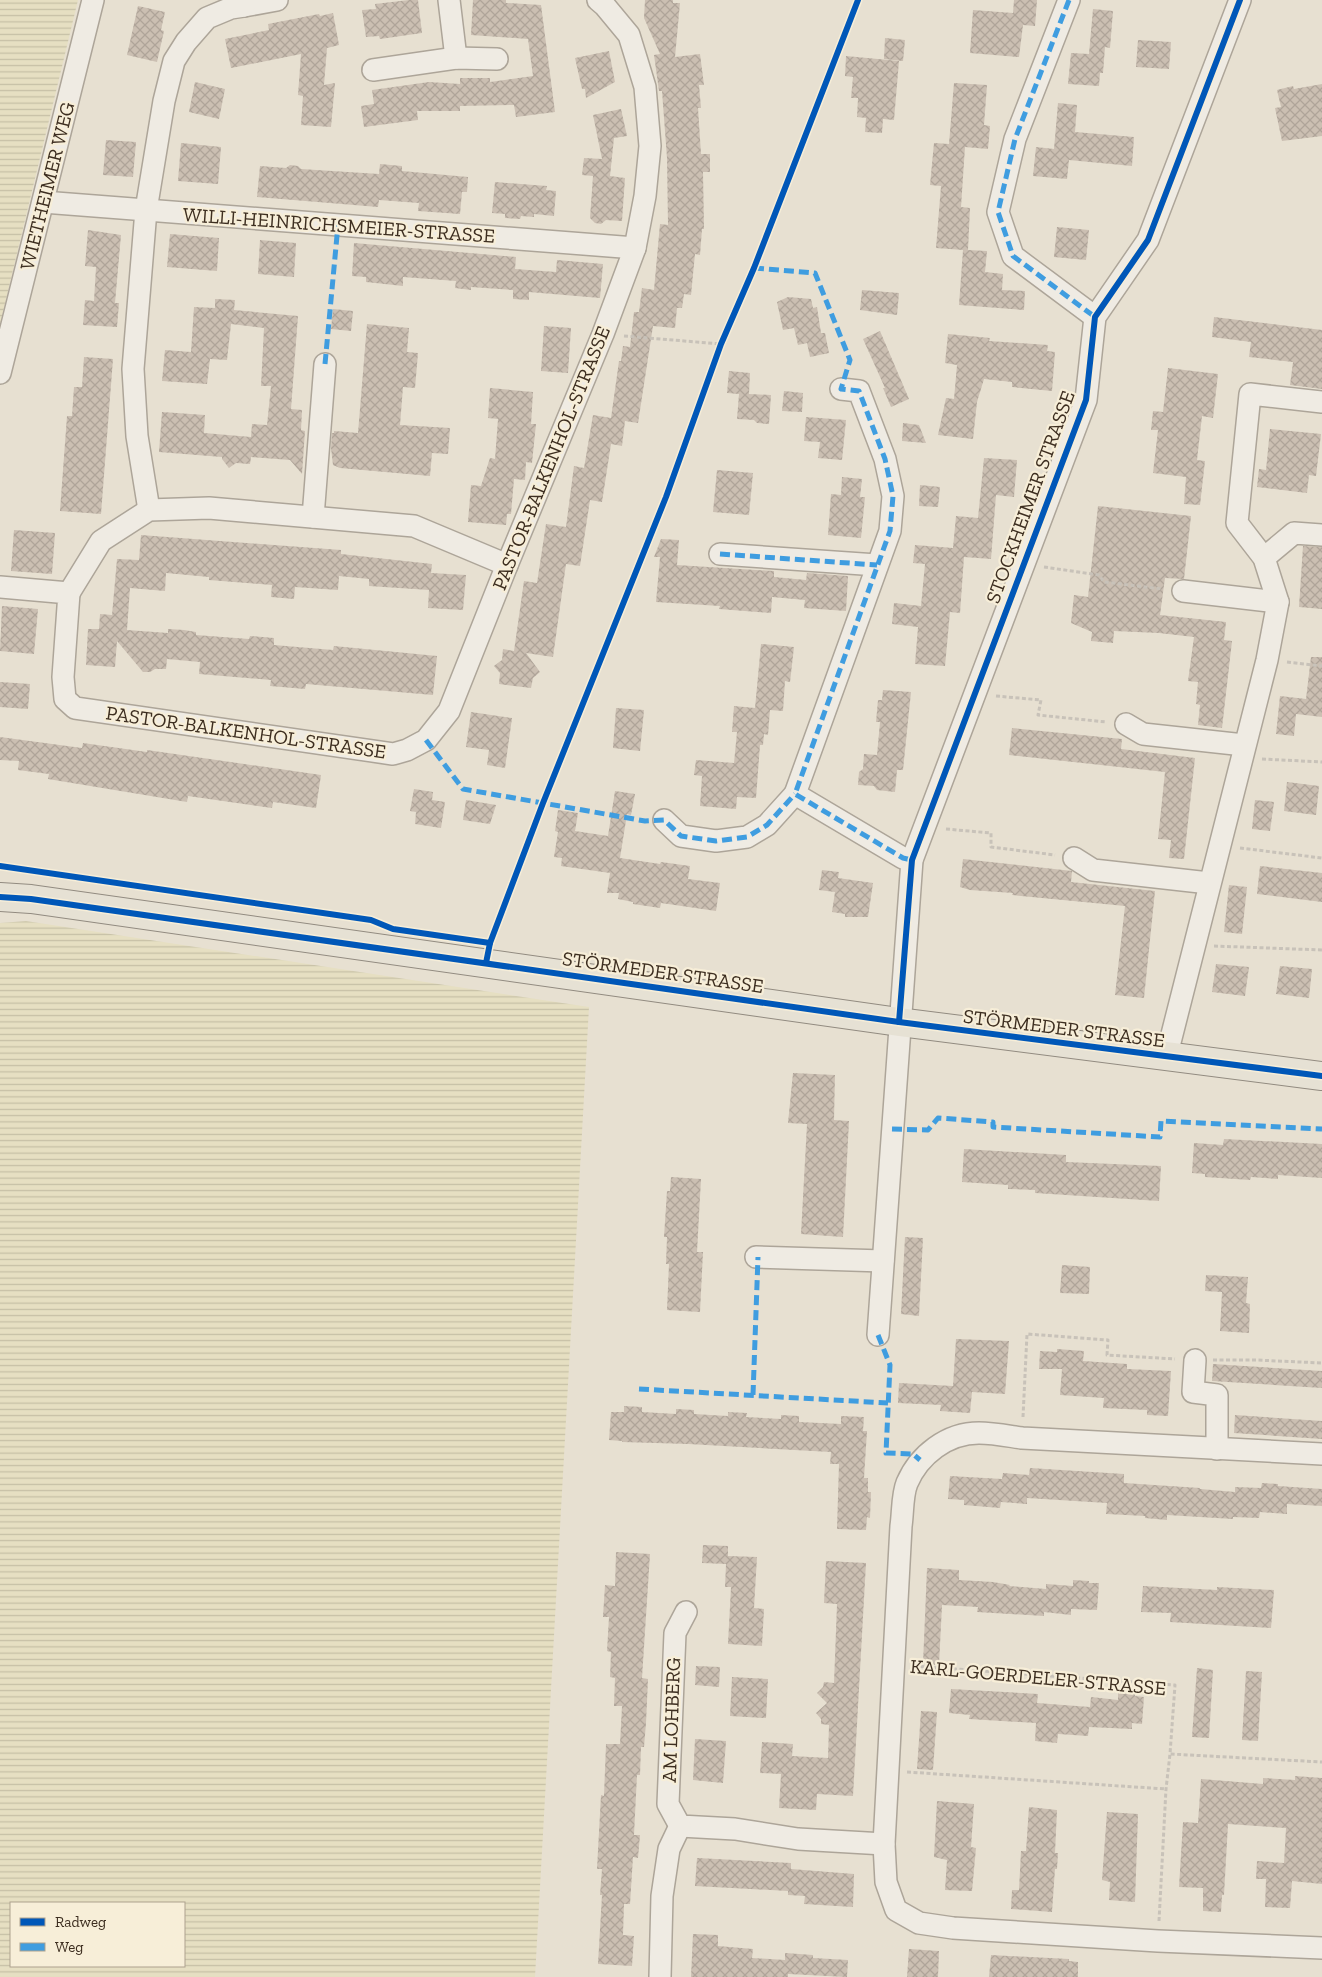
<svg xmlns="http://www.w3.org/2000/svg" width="1322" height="1977" viewBox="0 0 1322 1977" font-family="'Zilla Slab',serif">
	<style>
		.farmland { fill: url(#farmland-rules); fill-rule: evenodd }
		.building { fill: url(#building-cross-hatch) }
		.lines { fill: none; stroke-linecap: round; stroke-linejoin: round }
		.minor-casing { stroke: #ada599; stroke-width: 24 }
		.major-casing { stroke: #928b80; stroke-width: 30 }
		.path { stroke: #c8c2b9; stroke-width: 3; stroke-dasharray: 4 2.5; stroke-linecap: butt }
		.minor { stroke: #efebe3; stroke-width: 21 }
		.major { stroke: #e6e1d4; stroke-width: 28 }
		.quiet { stroke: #3f9de0; stroke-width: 5; stroke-dasharray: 10 5; stroke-linecap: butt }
		.cycleway-casing { stroke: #f7eed8; stroke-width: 9 }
		.cycleway { stroke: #0057b8; stroke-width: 6 }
		.labels { text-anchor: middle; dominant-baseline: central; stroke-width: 4.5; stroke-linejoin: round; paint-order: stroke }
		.street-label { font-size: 20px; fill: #3d2e20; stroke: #f7eed8 }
	</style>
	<defs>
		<pattern id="farmland-rules" width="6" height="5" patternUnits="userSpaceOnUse" patternTransform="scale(1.25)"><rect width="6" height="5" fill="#e6dfc2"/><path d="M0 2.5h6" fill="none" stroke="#c6c0a6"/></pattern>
		<pattern id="building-cross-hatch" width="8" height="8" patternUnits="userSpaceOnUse" patternTransform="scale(1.25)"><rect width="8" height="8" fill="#cbbfb2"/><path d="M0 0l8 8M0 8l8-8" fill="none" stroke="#afa499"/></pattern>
	</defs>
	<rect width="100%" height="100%" fill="#e7e0d1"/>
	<g class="farmland">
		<polygon points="0,0 78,0 0,324"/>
		<path d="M26 921 589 1007 535 1977H0V923ZM184 1903V1966H11V1903Z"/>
	</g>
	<g class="building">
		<polygon points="409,0 418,0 422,33 380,39 379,36 366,37 362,10 376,9 375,4"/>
		<polygon points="473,0 506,0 506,3 541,5 555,112 516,117 514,105 460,106 460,111 417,111 418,120 364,127 361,106 374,104 372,90 429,82 460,84 460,78 490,78 490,82 533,76 528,39 471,35"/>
		<polygon points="645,0 673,0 673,3 680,3 675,57 700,54 704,85 699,85 701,108 698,108 701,154 710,154 710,172 703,172 704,229 702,229 700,255 695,254 691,295 684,294 682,308 677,308 675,328 653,326 638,423 625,421 622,446 611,444 602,502 590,500 580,566 566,564 553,657 526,653 540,672 533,678 531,688 499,684 500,673 494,666 502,660 503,649 514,651 524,581 537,583 546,524 566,527 574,466 584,468 593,415 611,418 619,361 621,361 623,346 630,347 634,312 639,312 642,288 654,290 660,224 668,225 667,158 662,91 659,91 654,55 660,54 644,18"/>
		<polygon points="1014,0 1037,0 1035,26 1023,25 1019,57 970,53 973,10 1013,13"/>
		<polygon points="138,6 165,12 161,30 164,31 157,62 127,55"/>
		<polygon points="1093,9 1113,11 1110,48 1105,47 1103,73 1100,73 1099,86 1068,84 1071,53 1089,54"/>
		<polygon points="333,13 339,45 327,48 324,85 335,83 331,127 301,125 303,96 298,95 301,54 231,68 225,39 269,30 268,24 319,14 320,16"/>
		<polygon points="885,38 905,40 903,61 884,59"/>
		<polygon points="1138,40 1171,42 1169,69 1136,67"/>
		<polygon points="609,51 615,82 586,98 585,89 582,89 575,58"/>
		<polygon points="846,56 899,61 894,120 883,119 882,133 865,132 866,118 857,117 858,98 851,98 853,77 845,76"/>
		<polygon points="195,82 225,89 219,119 189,112"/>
		<polygon points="954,83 987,85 984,125 990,126 988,149 965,147 961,207 970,208 968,250 987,251 985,272 1003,274 1002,290 1025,291 1024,310 959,305 963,250 936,248 941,186 930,185 934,143 949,144"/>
		<polygon points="1322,84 1322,136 1282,141 1275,108 1281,107 1277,90 1293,86 1294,89"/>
		<polygon points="1058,103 1077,105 1075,132 1134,137 1132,166 1069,160 1067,179 1033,176 1036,147 1054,149"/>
		<polygon points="621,109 627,136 614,138 610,176 625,178 622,221 606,220 601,224 595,223 590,218 593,176 582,175 584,158 602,159 593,115"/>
		<polygon points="106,140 136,142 133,177 103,175"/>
		<polygon points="181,143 221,147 218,184 178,181"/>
		<polygon points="380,164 402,166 402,171 468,177 467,192 462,192 460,214 418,211 419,203 379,200 378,207 257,197 260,166 286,168 290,165 298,166 301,169 379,174"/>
		<polygon points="495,182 547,186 546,190 556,191 554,216 534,214 534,217 521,216 520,219 505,218 505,214 492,213"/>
		<polygon points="1057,227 1089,230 1086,260 1054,257"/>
		<polygon points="88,230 121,235 115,303 119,303 117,327 83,325 85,300 94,301 96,267 85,266"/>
		<polygon points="170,234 219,238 217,271 167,267"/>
		<polygon points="260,240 296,243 294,277 258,274"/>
		<polygon points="354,243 516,257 515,269 556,272 557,260 603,264 600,298 529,292 529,300 513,299 513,290 471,287 471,290 455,288 456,281 403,277 403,286 366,282 366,277 352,276"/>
		<polygon points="862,290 899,293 897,315 860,310"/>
		<polygon points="788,297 811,299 813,308 817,307 821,333 825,333 829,353 810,357 807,343 798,345 794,328 783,330 777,302"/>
		<polygon points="215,299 235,300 234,310 298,316 291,409 302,410 301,430 305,431 302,474 290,460 251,457 250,464 236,463 229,468 222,459 222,457 159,452 162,412 205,415 204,433 251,437 252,424 267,425 271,386 261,386 264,328 231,324 227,360 210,359 207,384 162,381 165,350 191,352 194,307 215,308"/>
		<polygon points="333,309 353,311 351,331 331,329"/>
		<polygon points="1214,317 1322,330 1322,389 1290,385 1293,362 1249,357 1251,342 1212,337"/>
		<polygon points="367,324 409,328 407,352 418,353 415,388 403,387 400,425 450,428 448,454 432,453 430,476 340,468 333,465 331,448 332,433 334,433 334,431 358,433"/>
		<polygon points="544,326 571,328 568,373 541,371"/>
		<polygon points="880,331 909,399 891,407 883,388 885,388 863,339"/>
		<polygon points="948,334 990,338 989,341 1048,345 1047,351 1055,352 1052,391 1012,387 1012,382 984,379 977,402 973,439 938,435 946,398 954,399 957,365 945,363"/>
		<polygon points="84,357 113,359 101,514 60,511 67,416 72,416 74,387 82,387"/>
		<polygon points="1168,368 1218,374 1213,418 1202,416 1197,460 1205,461 1200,505 1184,504 1186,477 1153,473 1158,430 1151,430 1153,411 1163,412"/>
		<polygon points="729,371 750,373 749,394 771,395 769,424 757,423 754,420 737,419 739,394 727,393"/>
		<polygon points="490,388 533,392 531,424 536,424 532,463 526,462 525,480 514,479 511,514 507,514 506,525 468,522 471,485 481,486 490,458 495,459 498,419 488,418"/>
		<polygon points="784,391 803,393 802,412 782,411"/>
		<polygon points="806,417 846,420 842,460 818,458 820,442 804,441"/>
		<polygon points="903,423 919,425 926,443 902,441"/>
		<polygon points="1270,429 1321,434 1316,476 1309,475 1307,493 1257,487 1259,469 1266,470"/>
		<polygon points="984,458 1017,460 1014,497 996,495 991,559 964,557 960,613 950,612 945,666 915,664 918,627 892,624 894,603 921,606 925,564 913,563 915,545 953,548 956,516 978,518"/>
		<polygon points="717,470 753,473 749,515 713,512"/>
		<polygon points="842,477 862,479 860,497 865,497 861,538 828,535 831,494 841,495"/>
		<polygon points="920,485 940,487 938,507 919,506"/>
		<polygon points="1098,506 1191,516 1184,579 1165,578 1160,615 1226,622 1224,640 1232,641 1222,728 1198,725 1200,705 1196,704 1198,682 1188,681 1194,637 1159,633 1114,631 1113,643 1091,641 1092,632 1071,623 1074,595 1088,597"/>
		<polygon points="14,530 55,533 52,574 11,571"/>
		<polygon points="141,535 341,550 341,554 432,564 431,573 466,575 463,610 428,608 429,590 369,586 369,579 339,576 338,590 295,587 294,599 271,597 272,585 209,580 209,577 166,573 165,591 130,588 127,630 168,633 168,629 184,630 196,632 196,635 249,639 250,636 274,638 274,645 333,650 334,646 437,656 433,695 306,684 305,689 270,686 271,680 199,674 200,662 167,659 166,669 155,669 150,672 143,672 117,641 115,667 86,665 88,629 99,629 100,614 112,615 117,559 139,560"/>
		<polygon points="661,539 679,540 677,565 774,571 774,577 806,580 807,573 848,576 846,611 804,608 805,600 772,597 771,613 719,609 720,606 656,602 660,557 654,557"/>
		<polygon points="1303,546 1322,547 1322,609 1299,607"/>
		<polygon points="2,606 38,609 34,654 0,651"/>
		<polygon points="761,644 794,647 790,682 785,681 783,711 770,710 768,735 764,734 763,745 760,745 756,798 737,797 736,809 700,806 702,776 694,775 696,760 734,763 737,732 732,732 734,706 755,708"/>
		<polygon points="1311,657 1322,657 1322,717 1296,714 1294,736 1276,734 1280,696 1306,699"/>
		<polygon points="0,682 30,684 28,709 0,707"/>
		<polygon points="883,690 911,692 903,770 897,770 895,792 877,790 874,786 858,785 859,772 863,769 864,754 877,755 880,722 876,722 878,700 882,700"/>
		<polygon points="616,708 644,710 640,751 613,748"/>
		<polygon points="471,712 512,718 505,768 487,765 489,750 466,747"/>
		<polygon points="1012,728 1122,739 1121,749 1195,758 1184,859 1169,858 1171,840 1158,839 1165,772 1009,755"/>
		<polygon points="0,737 82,748 83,743 147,752 147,750 321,775 316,808 273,802 272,808 188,796 187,802 48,779 49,774 18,770 19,761 0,760"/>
		<polygon points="1287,782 1319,786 1316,815 1284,811"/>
		<polygon points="414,789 433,792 432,800 445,802 441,828 415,824 416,812 410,811"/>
		<polygon points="615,791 635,794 631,815 627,814 620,858 660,864 661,862 690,866 688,879 720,883 716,911 661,903 660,908 633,904 633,902 618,899 619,893 607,893 610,873 561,866 562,858 554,857 558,832 555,831 558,810 578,813 575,831 608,836"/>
		<polygon points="466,800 496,805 490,824 463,820"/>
		<polygon points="1255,800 1274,802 1270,831 1252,829"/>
		<polygon points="963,859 1072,871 1071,882 1155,891 1144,998 1115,995 1125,906 1012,895 1013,893 970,890 960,887"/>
		<polygon points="1260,866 1322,873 1322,902 1257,894"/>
		<polygon points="822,870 839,872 838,878 873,883 868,917 845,917 845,914 832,912 835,892 819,890"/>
		<polygon points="1229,885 1247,887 1242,934 1224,932"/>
		<polygon points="1216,964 1249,967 1245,996 1212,992"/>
		<polygon points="1280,966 1312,969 1309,998 1276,994"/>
		<polygon points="793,1073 835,1075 834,1120 849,1121 843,1237 801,1234 807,1124 788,1123"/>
		<polygon points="1224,1139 1322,1144 1322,1178 1278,1175 1278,1179 1251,1177 1250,1180 1205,1177 1205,1174 1192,1173 1194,1143 1223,1145"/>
		<polygon points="964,1149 1066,1155 1066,1162 1161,1166 1159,1201 1035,1193 1035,1190 1008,1189 1008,1185 962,1182"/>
		<polygon points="671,1177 701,1179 697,1252 703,1252 700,1312 667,1310 669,1264 666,1264 667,1237 664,1237 667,1191 670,1191"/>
		<polygon points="905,1237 923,1238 919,1316 901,1314"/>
		<polygon points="1062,1265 1090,1267 1089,1294 1060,1293"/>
		<polygon points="1206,1275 1248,1277 1246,1303 1250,1304 1249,1333 1220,1331 1222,1292 1205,1291"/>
		<polygon points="956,1339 1009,1341 1005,1394 972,1392 970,1413 940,1411 941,1405 898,1403 899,1383 953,1386"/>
		<polygon points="1057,1349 1084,1351 1083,1361 1127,1364 1127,1369 1171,1371 1168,1416 1147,1415 1147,1410 1103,1408 1104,1398 1060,1395 1062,1369 1039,1369 1040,1351 1057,1352"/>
		<polygon points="1213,1364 1322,1371 1322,1388 1212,1381"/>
		<polygon points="624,1406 642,1407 642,1412 676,1414 676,1409 694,1410 694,1414 728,1416 728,1412 747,1413 746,1417 781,1419 781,1415 799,1416 799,1422 841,1424 841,1416 864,1417 863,1431 867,1431 864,1478 868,1478 868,1492 871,1492 870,1518 867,1517 866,1530 837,1529 839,1464 830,1464 831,1452 688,1444 622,1442 622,1441 609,1440 611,1412 624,1412"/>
		<polygon points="1235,1415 1322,1421 1322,1439 1234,1433"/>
		<polygon points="1030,1468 1124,1474 1124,1483 1200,1488 1200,1489 1235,1492 1235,1487 1261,1488 1262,1483 1278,1484 1278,1486 1322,1489 1322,1506 1287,1504 1287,1514 1260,1512 1259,1518 1233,1517 1233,1519 1167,1515 1167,1520 1145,1518 1145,1516 1106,1514 1107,1503 1027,1498 1027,1504 1001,1502 1000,1508 964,1505 964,1500 948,1499 950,1476 1002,1479 1003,1473 1029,1475"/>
		<polygon points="703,1545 728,1546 728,1556 757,1557 754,1608 764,1609 762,1646 728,1644 731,1587 725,1587 726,1564 702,1563"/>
		<polygon points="616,1552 650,1554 642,1678 648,1679 646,1723 644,1747 641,1747 640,1775 637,1775 634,1835 640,1835 638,1858 633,1857 630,1904 624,1904 623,1935 634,1936 632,1966 598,1964 602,1895 600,1895 602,1869 597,1869 601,1795 604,1796 606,1744 620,1744 622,1706 614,1706 615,1678 610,1677 611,1652 607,1651 609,1617 603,1617 605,1585 615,1586"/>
		<polygon points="826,1561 866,1563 853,1796 817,1794 816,1810 779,1808 781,1774 760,1773 762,1742 793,1744 792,1756 828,1758 829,1725 821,1724 821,1719 816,1713 827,1703 817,1693 823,1687 824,1682 834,1683 837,1604 824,1603"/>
		<polygon points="927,1568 959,1570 959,1580 993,1582 1010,1585 1009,1586 1046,1589 1046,1584 1073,1586 1073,1580 1089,1581 1089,1583 1099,1583 1097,1610 1071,1609 1071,1615 1044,1612 1044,1616 977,1612 978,1607 942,1605 939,1665 923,1664"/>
		<polygon points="1143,1586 1217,1590 1217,1587 1274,1590 1271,1628 1170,1622 1171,1613 1141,1612"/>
		<polygon points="696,1666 720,1667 719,1687 695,1685"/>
		<polygon points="1197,1668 1213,1670 1209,1738 1192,1737"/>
		<polygon points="1246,1671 1262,1672 1258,1741 1242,1740"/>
		<polygon points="732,1677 768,1679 766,1718 730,1716"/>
		<polygon points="951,1689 1038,1694 1037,1703 1090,1707 1091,1697 1118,1700 1118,1693 1135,1694 1135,1696 1144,1697 1142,1724 1132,1723 1132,1729 1089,1727 1088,1736 1058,1734 1057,1743 1035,1741 1036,1723 969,1719 970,1715 949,1713"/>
		<polygon points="921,1711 937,1712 933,1770 917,1769"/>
		<polygon points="695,1739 726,1741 723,1783 693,1780"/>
		<polygon points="1295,1776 1322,1778 1322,1884 1292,1881 1290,1908 1265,1907 1266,1879 1256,1879 1257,1861 1284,1863 1286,1828 1228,1824 1224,1895 1222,1895 1221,1912 1203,1911 1203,1888 1179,1887 1183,1822 1198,1823 1201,1779 1263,1784 1263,1778 1295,1780"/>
		<polygon points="937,1801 974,1804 971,1847 976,1848 972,1891 945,1890 947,1860 934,1857"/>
		<polygon points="1029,1807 1057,1810 1055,1853 1058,1853 1057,1869 1055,1869 1052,1912 1011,1909 1012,1890 1019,1890 1021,1851 1026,1851"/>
		<polygon points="1107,1812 1138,1814 1135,1902 1109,1900 1110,1882 1102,1880"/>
		<polygon points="697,1858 791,1863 791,1869 854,1874 853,1907 804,1904 805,1896 788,1895 788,1891 695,1886"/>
		<polygon points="693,1934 718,1935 718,1946 753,1949 752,1958 785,1960 785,1953 813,1955 813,1958 848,1960 847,1977 788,1974 788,1977 691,1977"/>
		<polygon points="909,1949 939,1951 938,1977 907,1977"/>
		<polygon points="991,1955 1069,1959 1069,1961 1078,1962 1078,1977 989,1977"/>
	</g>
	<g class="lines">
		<g class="minor-casing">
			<g id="minor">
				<polyline points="245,0 244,6 277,0"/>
				<polyline points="449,0 456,58"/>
				<polyline points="1069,0 1015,139 998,212 1013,256 1095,317"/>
				<polyline points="373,70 456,58 497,59"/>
				<polyline points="43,202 635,248"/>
				<polyline points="0,373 93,0"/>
				<polyline points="841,389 859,391 885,459 893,496 890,531 795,794 903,858 912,860"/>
				<polyline points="149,510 137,436 133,369 146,210 164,101 174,61 186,42 207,18 231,8 244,6"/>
				<polyline points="313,517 325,364"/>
				<polyline points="720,554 877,565"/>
				<polyline points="1264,558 1294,533 1322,535"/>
				<polyline points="0,587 69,593 63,677 65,699 75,708 393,754 407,750 426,740 449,711 507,565 603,334 635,248 645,196 650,146 645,87 629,35 605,6 598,0"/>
				<polyline points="1183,591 1278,602"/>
				<polyline points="69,593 101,541 149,510 209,508 414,526 507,565"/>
				<polyline points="1126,724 1143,734 1244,745"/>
				<polyline points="664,820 681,836 716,841 747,837 767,825 795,794"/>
				<polyline points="1074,858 1093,870 1209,883"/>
				<polyline points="1166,1058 1267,660 1278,602 1264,558 1237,523 1250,394 1322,402"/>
				<polyline points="756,1257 883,1261"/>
				<polyline points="878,1335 912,860 1086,400 1095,317 1148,240 1240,0"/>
				<polyline points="1195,1360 1193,1392 1217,1395 1217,1449"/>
				<path d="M1322 1454 1022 1438C1008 1436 993 1433 979 1433 947 1433 919 1455 907 1483 902 1495 903 1513 901 1526L884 1844 886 1882 896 1910 919 1923 953 1928 1158 1941 1322 1948"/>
				<polyline points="686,1612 675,1633 668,1804 680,1826 735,1829 798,1839 884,1844"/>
				<polyline points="660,1977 662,1896 669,1849 680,1826"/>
			</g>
		</g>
		<g class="major-casing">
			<polyline id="major" points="0,897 31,899 899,1022 1322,1076"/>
		</g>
		<g class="path">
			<polyline points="624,336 721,344"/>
			<polyline points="1044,567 1099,575 1104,582 1163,589"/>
			<polyline points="1287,662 1322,666"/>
			<polyline points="996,696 1041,700 1038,715 1106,722"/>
			<polyline points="1262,759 1322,762"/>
			<polyline points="946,829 991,833 991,847 1055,855"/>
			<polyline points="1240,848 1322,858"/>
			<polyline points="1214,946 1322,950"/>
			<polyline points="1213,1360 1256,1360 1322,1363"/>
			<polyline points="1023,1417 1027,1334 1108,1340 1107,1355 1175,1359"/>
			<polyline points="914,1666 1175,1685 1170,1754 1322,1762"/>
			<polyline points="907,1772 1166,1789"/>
			<polyline points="1159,1921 1166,1789 1170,1754"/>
		</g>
		<use href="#minor" class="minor"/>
		<use href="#major" class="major"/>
		<g class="quiet">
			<polyline points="1069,0 1015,139 998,212 1013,256 1095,317"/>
			<polyline points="754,268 815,273 850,360 841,389 859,391 885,459 893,496 890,531 795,794 903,858 912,860"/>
			<polyline points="325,364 338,225"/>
			<polyline points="720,554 877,565"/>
			<polyline points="426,740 463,789 645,821 664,820 681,836 716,841 747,837 767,825 795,794"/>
			<polyline points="892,1129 928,1130 938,1118 993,1122 993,1127 1160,1137 1161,1121 1322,1129"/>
			<polyline points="878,1335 890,1365 886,1453 913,1454 920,1460"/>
			<polyline points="639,1389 888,1403"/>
			<polyline points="753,1395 758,1257"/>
		</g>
		<g class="cycleway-casing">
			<g id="cycleway">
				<polyline points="0,866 371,920 393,929 490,943"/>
				<polyline points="0,897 31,899 899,1022 1322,1076"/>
				<polyline points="486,963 490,943 543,803 666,497 721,344 754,268 858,0"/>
				<polyline points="899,1022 912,860 1086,400 1095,317 1148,240 1240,0"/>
			</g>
		</g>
		<use href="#cycleway" class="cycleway"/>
	</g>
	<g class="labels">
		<g class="street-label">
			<text transform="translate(47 186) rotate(-76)">WIETHEIMER WEG</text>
			<text transform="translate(339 225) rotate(4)">WILLI-HEINRICHSMEIER-STRASSE</text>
			<text transform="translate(551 458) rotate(-68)">PASTOR-BALKENHOL-STRASSE</text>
			<text transform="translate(1030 497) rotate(-70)">STOCKHEIMER STRASSE</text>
			<text transform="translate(246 732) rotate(8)">PASTOR-BALKENHOL-STRASSE</text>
			<text transform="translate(663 972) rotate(8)">STÖRMEDER STRASSE</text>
			<text transform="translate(1064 1028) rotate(7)">STÖRMEDER STRASSE</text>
			<text transform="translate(1038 1677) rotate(5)">KARL-GOERDELER-STRASSE</text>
			<text transform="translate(671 1720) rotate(-88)">AM LOHBERG</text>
		</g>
	</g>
	<rect x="10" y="1902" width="175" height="65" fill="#f7eed8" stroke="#ada18e"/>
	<rect x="20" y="1918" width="25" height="8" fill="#0057b8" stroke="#ada18e"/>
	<text x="55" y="1927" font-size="15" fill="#3d2e20">Radweg</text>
	<rect x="20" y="1943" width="25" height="8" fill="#3f9de0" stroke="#ada18e"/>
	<text x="55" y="1952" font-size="15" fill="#3d2e20">Weg</text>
</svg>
